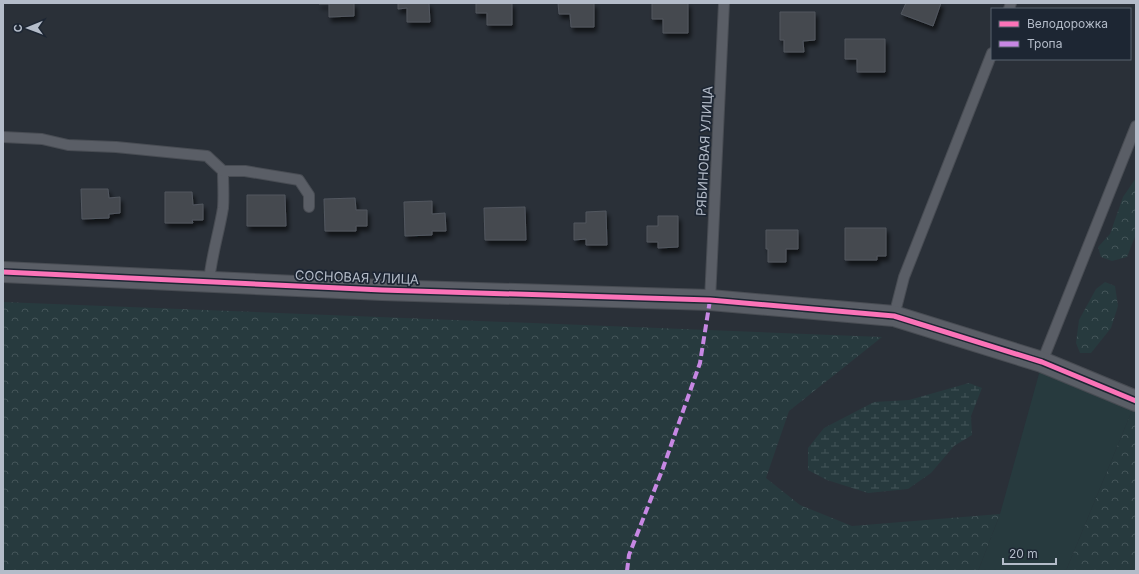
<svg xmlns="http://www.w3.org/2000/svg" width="1139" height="574" viewBox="0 0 1139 574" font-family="Inter,sans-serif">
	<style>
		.green { fill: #273a3e }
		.forest { fill: url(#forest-crowns) }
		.wetland { fill: url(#wetland-marsh) }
		.building { fill: #444950; stroke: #52575f; filter: url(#shadow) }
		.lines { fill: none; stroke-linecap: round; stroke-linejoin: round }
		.service-casing { stroke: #484c53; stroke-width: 12 }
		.minor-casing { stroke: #484c53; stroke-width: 22 }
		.service { stroke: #5a5e66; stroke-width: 10 }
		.minor { stroke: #5a5e66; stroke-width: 20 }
		.quiet { stroke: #c787e3; stroke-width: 4; stroke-dasharray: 8 4; stroke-linecap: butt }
		.cycleway-casing { stroke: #1d2633; stroke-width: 8 }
		.cycleway { stroke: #fb73b8; stroke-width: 5 }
		.labels { text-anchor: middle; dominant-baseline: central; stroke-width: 3.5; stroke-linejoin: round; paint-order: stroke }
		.street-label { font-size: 13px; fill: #b4bcc9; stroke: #1d2633 }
	</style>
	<defs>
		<pattern id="forest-crowns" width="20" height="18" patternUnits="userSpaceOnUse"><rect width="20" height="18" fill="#273a3e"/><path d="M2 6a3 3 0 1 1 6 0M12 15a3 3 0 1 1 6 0" fill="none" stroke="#445559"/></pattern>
		<pattern id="wetland-marsh" width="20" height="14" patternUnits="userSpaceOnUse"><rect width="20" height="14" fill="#273a3e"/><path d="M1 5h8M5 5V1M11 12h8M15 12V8" fill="none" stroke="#445559"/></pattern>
		<filter id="shadow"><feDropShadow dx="2.5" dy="4.5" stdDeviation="2" flood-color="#0009"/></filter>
	</defs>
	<rect width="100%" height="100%" fill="#2a3038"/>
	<polygon class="green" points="1042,363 1136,401 1066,571 978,571 1000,514"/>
	<g class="forest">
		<polygon points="1136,178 1136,234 1127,257 1112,261 1101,257 1098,247 1110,234 1123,197"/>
		<polygon points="1105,282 1115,286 1118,306 1111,328 1091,353 1080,353 1076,343 1079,320 1096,289"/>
		<polygon points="3,302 882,337 789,411 766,478 800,505 852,526 1000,514 978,571 3,571"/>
		<polygon points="1136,400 1136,571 1066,571 1136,401"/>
	</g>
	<polygon class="wetland" points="969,383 982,388 971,416 972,435 954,446 931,473 908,489 868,493 827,480 808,470 808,448 824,428 874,402 909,400"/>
	<g class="building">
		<polygon points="319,3 354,3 354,16 329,17 329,4 319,4"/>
		<polygon points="398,3 429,3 430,22 407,22 407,8 398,9"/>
		<polygon points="476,3 512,3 512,25 487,25 487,13 476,13"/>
		<polygon points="558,3 594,3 594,27 571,27 570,14 559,14"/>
		<polygon points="652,3 688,3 688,33 663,33 663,19 652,19"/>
		<polygon points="906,3 941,3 933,26 901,14"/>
		<polygon points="780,12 815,12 815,40 803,41 804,52 784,52 784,40 780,40"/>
		<polygon points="845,39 885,39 885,72 857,72 857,59 845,59"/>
		<polygon points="81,189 108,189 109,198 120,197 120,213 109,214 109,218 82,219"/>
		<polygon points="165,192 192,192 193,205 203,204 203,220 192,220 193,223 165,223"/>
		<polygon points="247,195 285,195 286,226 247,226"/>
		<polygon points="355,198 356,210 367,210 367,226 356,226 356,231 325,231 324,199"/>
		<polygon points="432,201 432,214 445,213 446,231 432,231 432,235 405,236 404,202"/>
		<polygon points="525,207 526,240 485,240 484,208"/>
		<polygon points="606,211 607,245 586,245 586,239 574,240 574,223 586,223 586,212"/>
		<polygon points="658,216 678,216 678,247 658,248 658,242 647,242 647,226 658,226"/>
		<polygon points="845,228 886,228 886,256 877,256 877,260 845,260"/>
		<polygon points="766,230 798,230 798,249 786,249 786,262 768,262 768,249 766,249"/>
	</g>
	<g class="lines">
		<g class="service-casing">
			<g id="service">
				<polyline points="1009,9 1011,3"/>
				<path d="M3 137 42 139 68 145 116 147 207 156 223 171C223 183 224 196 223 208 219 233 211 257 209 282"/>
				<polyline points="223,171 245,171 299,180 309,195 309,207"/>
				<polyline points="710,300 724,3"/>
				<polyline points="894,316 904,277 992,53"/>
				<polyline points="1042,362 1136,126"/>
			</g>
		</g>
		<g class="minor-casing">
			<polyline id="minor" points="3,272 382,290 710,300 894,316 1042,362 1136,401"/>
		</g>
		<use href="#service" class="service"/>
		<use href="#minor" class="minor"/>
		<polyline class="quiet" points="627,571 629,555 663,468 700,363 710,300"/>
		<g class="cycleway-casing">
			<polyline id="cycleway" points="3,272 382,290 710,300 894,316 1042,362 1136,401"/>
		</g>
		<use href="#cycleway" class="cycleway"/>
	</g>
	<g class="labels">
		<g class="street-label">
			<text transform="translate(704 151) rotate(-87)">РЯБИНОВАЯ УЛИЦА</text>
			<text transform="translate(357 277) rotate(2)">СОСНОВАЯ УЛИЦА</text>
		</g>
	</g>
	<rect width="1139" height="574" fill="none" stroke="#b4bcc9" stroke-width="8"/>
	<rect x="991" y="8" width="140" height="52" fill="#1d2633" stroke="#59626f"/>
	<rect x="999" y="21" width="20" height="6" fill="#fb73b8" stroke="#59626f"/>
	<text x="1027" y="28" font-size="12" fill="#b4bcc9">Велодорожка</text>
	<rect x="999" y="41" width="20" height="6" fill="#c787e3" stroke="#59626f"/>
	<text x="1027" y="48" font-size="12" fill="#b4bcc9">Тропа</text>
	<g transform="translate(28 28) rotate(269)" stroke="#1d2633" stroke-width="3" paint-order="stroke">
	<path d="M0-3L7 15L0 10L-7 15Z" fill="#b4bcc9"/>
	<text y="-6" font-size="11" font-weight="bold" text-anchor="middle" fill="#b4bcc9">С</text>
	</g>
	<path d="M1003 558v6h53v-6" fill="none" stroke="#b4bcc9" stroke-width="2"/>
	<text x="1009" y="558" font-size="12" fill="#b4bcc9" stroke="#1d2633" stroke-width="3" paint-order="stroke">20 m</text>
</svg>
